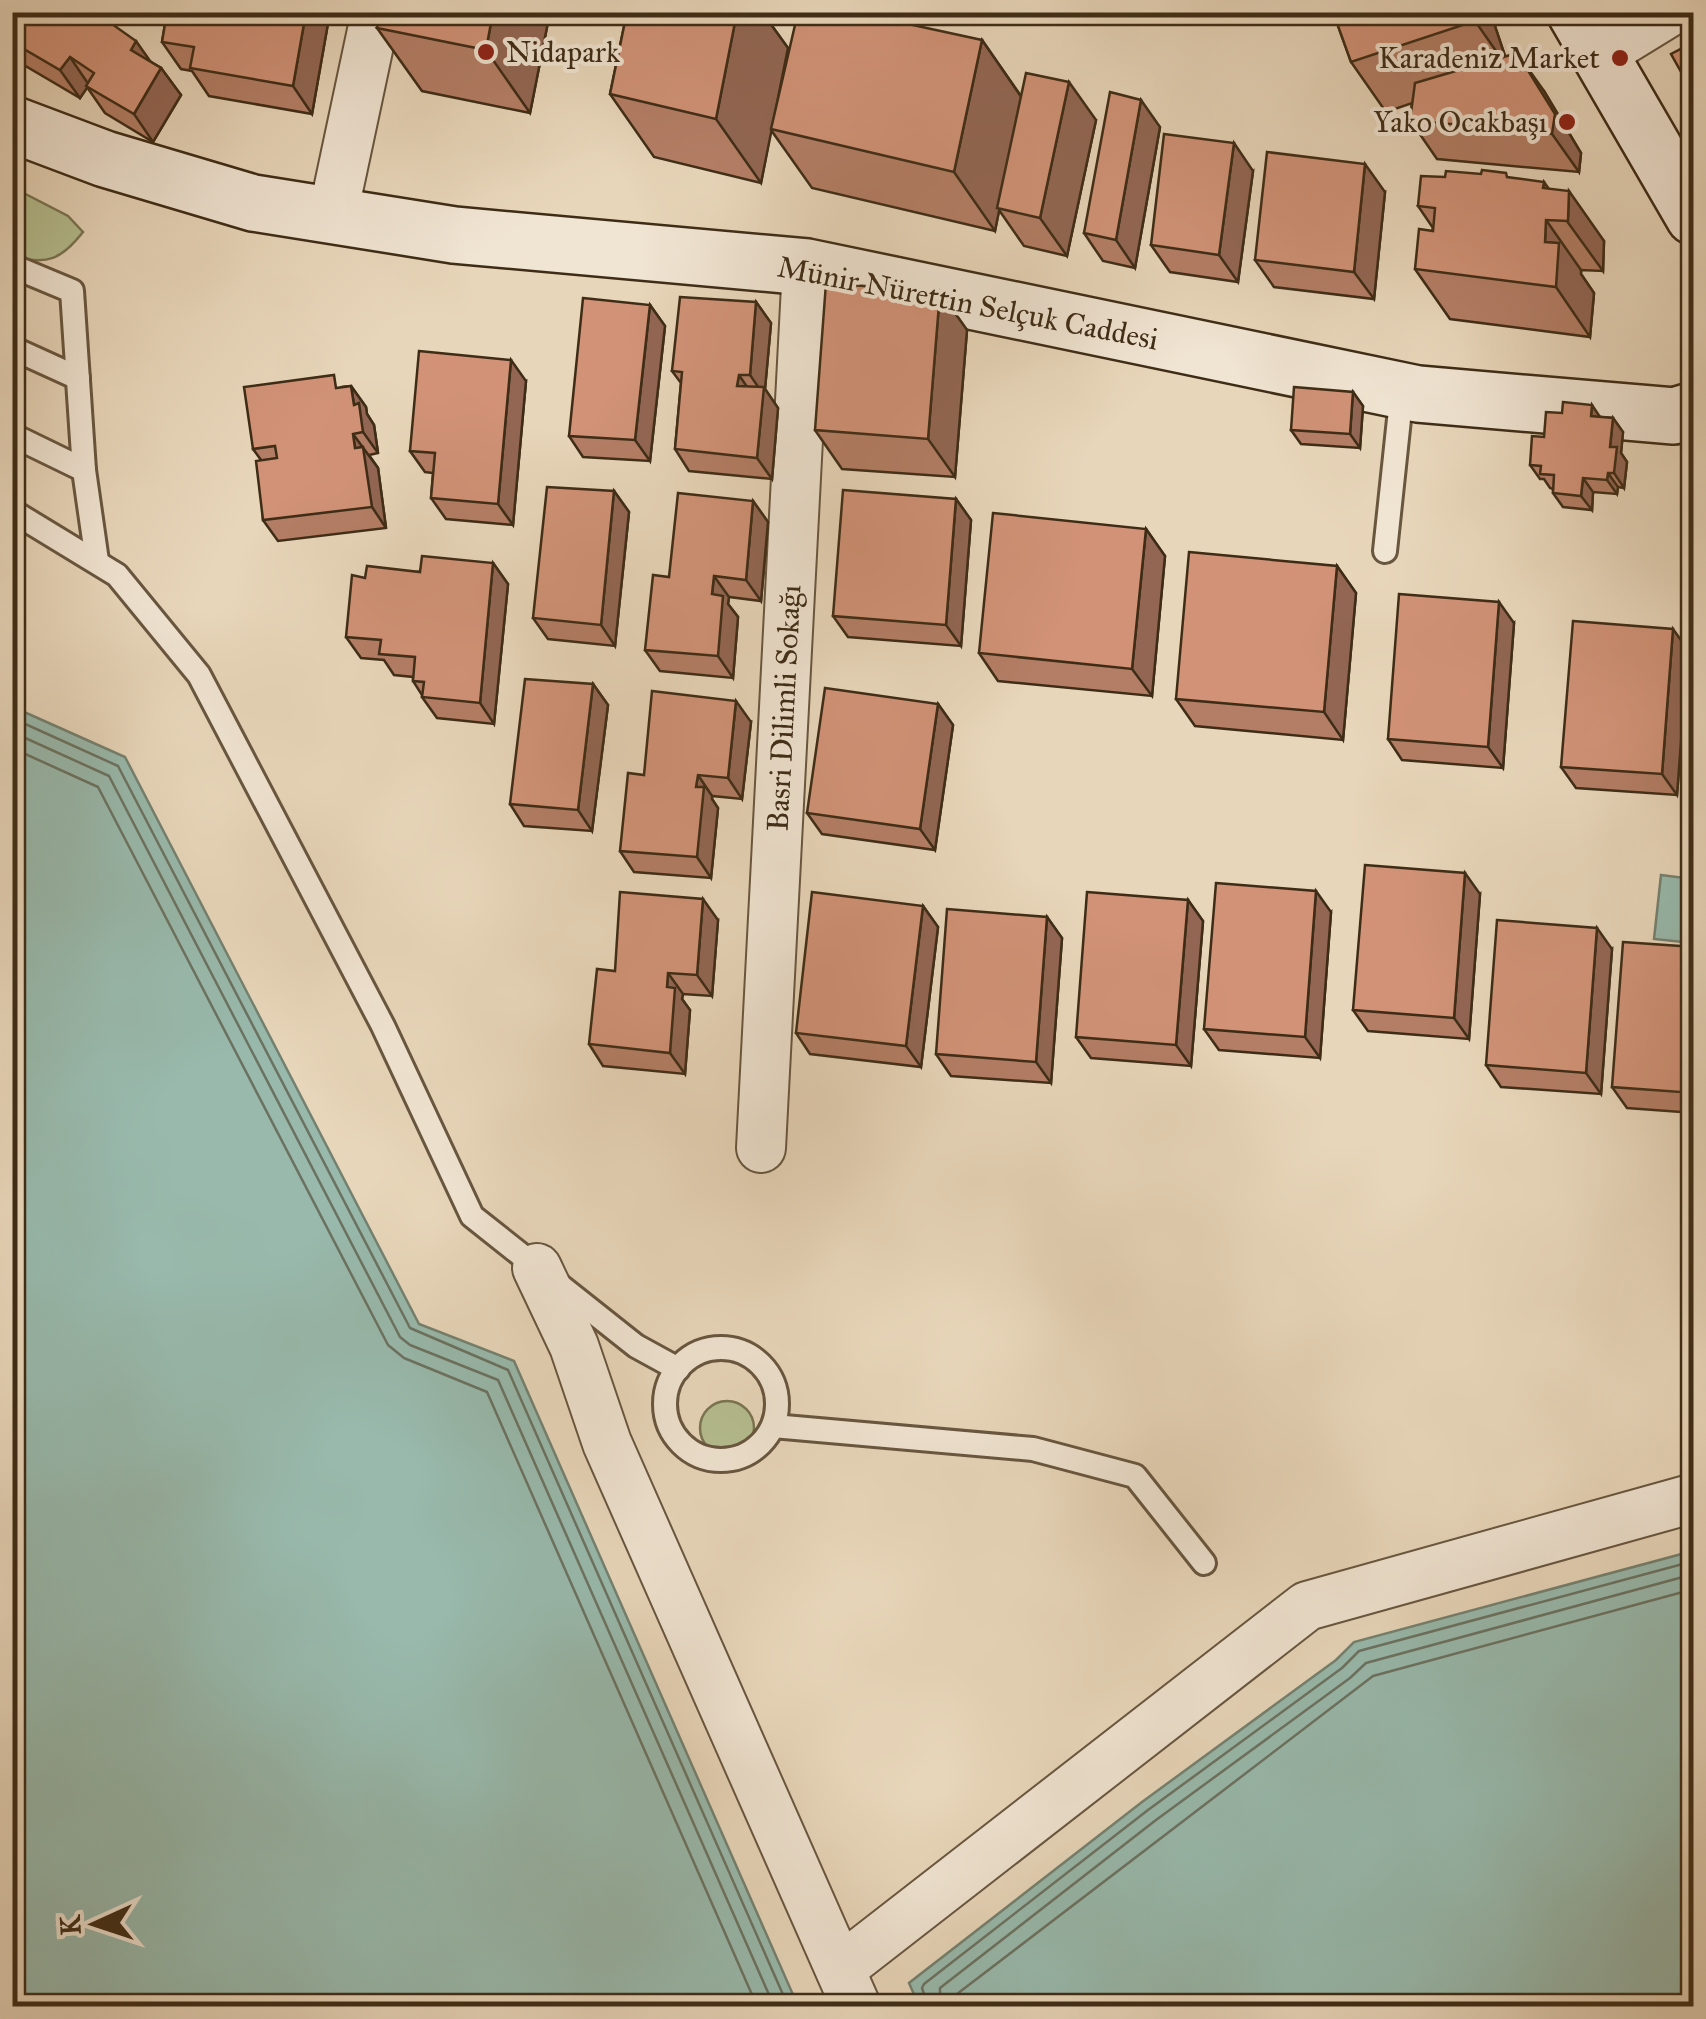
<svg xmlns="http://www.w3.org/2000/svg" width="1706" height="2019" viewBox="0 0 1706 2019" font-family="'IM FELL Great Primer',serif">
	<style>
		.green { fill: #b5be90; stroke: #7a7553; stroke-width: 2.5 }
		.water { fill: #98b9ac; stroke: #748170; stroke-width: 2.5 }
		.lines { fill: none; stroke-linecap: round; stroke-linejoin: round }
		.shore { stroke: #6b7261; stroke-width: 2.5 }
		.lane-casing { stroke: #68563f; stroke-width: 28 }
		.street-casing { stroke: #68563f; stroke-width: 52 }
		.secondary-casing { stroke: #3e2c16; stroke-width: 60 }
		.lane { stroke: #f0e4d2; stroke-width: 22 }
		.street { stroke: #f0e4d2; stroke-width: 48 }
		.secondary { stroke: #f0e4d2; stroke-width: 55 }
		.wall { fill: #b47e66; stroke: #3e2c16; stroke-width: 2.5 }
		.shaded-wall { fill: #926653; stroke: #3e2c16; stroke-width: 2.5 }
		.building { fill: #d19277; stroke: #3e2c16; stroke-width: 2.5 }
		.poi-dot { fill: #8f2418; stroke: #f0e4d2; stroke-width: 4 }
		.labels { text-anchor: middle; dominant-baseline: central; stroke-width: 8; stroke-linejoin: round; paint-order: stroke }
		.poi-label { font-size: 30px; fill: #3e2c16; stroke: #f0e4d2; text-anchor: end }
		.street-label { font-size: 30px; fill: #3e2c16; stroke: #f0e4d2 }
	</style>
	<rect width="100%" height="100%" fill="#e8d6ba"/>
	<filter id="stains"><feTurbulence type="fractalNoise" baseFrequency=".002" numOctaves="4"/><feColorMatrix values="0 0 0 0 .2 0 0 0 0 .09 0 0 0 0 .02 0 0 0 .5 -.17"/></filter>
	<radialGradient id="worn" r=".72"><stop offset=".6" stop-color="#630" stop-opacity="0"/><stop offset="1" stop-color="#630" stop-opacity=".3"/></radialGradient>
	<g class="green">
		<path d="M12 187 68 216 83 232C62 259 47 266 13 256Z"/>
		<circle cx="727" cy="1428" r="27"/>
	</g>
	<g class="water">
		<polygon points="13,707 125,757 419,1324 514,1361 798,2006 13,2006"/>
		<polygon points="1661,875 1693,879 1693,943 1654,939"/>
		<polygon points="1693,1551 1693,2006 919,2006 909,1983 1142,1802 1336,1660 1354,1642"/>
	</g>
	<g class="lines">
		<g class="shore">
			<polyline points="12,718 118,766 410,1328 508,1370 788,2006"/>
			<polyline points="12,732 109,776 400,1337 410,1345 498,1380 774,2006"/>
			<polyline points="12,748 98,787 388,1345 404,1358 487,1392 757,2006"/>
			<polyline points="928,2006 922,1988 924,1984 1148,1810 1342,1668 1359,1651 1694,1561"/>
			<polyline points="940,2006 940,1988 1156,1820 1350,1678 1366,1663 1694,1574"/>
			<polyline points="955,2006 957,1994 1373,1676 1694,1589"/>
		</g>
		<g class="lane-casing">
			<g id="lane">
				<polyline points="12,266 72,291 84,470 97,561"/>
				<polyline points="12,348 78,378"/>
				<polyline points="12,435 84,470"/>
				<polyline points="12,511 117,575 199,675 383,1026 472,1216 636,1346 678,1369"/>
				<polyline points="1385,551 1402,391"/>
				<circle cx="721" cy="1404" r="56"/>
				<polyline points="773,1426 1033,1449 1135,1476 1204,1563"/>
			</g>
		</g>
		<g class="street-casing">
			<g id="street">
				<polyline points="1599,55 1669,12"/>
				<polyline points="333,214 376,12"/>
				<polyline points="761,1148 807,267"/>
				<polyline points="537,1268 574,1346 607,1443 856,2006"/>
				<polyline points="840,1969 1307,1606 1694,1498"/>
			</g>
		</g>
		<g class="secondary-casing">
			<g id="secondary">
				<polyline points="1575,12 1694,217"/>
				<polyline points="12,124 105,159 253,203 454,235 807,267 1418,394 1674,416 1694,410"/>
			</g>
		</g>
		<use href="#lane" class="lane"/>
		<use href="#street" class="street"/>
		<use href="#secondary" class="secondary"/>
	</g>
	<g class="wall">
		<polygon points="12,12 151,62 161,68 181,95 153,142 105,113 87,87 80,98 12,58"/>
		<polygon points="167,12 330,12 312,114 209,96 192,71 181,69 162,42"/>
		<polygon points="550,12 530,113 422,91 377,28"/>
		<polygon points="627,12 762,12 788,48 776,107 982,40 1021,96 1096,120 1067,256 1024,246 999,210 995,231 812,188 771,130 761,183 654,157 610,94"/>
		<polygon points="1333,12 1490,12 1505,56 1544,91 1581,153 1579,172 1437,159 1410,120 1412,103 1386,112 1351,62"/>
		<polygon points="1160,127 1135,268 1103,261 1084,233"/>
		<polygon points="1253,171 1238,282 1170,272 1151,245"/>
		<polygon points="1509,178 1549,189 1604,241 1603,271 1581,270 1581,274 1594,293 1590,337 1450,319 1415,269 1433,228 1418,206"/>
		<polygon points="1385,192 1374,299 1274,287 1255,260"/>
		<polygon points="940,292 967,330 955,477 842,469 815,430"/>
		<polygon points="756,302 771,323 765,389 778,408 772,479 689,471 675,449 681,383 672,371"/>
		<polygon points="650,305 665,326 650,461 583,457 569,436"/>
		<polygon points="526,381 513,525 446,519 431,498 433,473 425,472 410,451"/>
		<polygon points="351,386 366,407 367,414 374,425 378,453 369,455 378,468 386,528 278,541 263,520 261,460 253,449 342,387"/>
		<polygon points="1353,392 1363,406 1360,448 1301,444 1291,430"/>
		<polygon points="1600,417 1613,418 1623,432 1621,453 1627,462 1624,488 1618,487 1617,494 1593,492 1592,510 1563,507 1553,493 1553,489 1550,488 1544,479 1540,479 1530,465 1544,437"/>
		<polygon points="614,491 629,512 615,646 548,639 533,618"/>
		<polygon points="956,499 971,520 961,646 848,637 833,616"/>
		<polygon points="753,501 768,522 761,601 729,597 728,604 738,617 733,678 660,671 645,650 669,577"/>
		<polygon points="1146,529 1165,556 1152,696 998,681 979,653"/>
		<polygon points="493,563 508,584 494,724 437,718 422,697 422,695 413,681 413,677 394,675 384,660 361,658 346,637 365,578"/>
		<polygon points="1337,566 1356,593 1343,740 1195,726 1176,699"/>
		<polygon points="1514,623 1503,768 1402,760 1388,739"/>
		<polygon points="1688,650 1677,795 1576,788 1561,767"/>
		<polygon points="593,684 608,705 592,831 524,826 510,804"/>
		<polygon points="938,704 953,725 935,850 822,834 807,813"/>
		<polygon points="751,722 742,799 712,796 712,799 718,808 711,878 634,872 620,851 644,775"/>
		<polygon points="1480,894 1469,1039 1368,1031 1353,1010"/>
		<polygon points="1188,900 1203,921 1191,1066 1091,1058 1076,1037"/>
		<polygon points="923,906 938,927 921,1067 810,1054 796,1033"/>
		<polygon points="1331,912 1320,1058 1219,1050 1204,1029"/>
		<polygon points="1047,917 1062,938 1051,1083 951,1076 936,1054"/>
		<polygon points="718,920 712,996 683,994 682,999 690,1010 685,1074 603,1066 589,1044 615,971"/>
		<polygon points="1694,947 1694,1113 1627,1108 1612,1087"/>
		<polygon points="1612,949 1601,1094 1501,1087 1486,1065"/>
	</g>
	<g class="shaded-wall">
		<polygon points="306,12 330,12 312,114 293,86"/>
		<polygon points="493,12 550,12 530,113 486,50"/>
		<polygon points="737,12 762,12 788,48 761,183 716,119"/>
		<polygon points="1472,12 1490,12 1491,14 1510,71 1475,21"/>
		<polygon points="982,40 1022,98 995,231 954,172"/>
		<polygon points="136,41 155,68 131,50"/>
		<polygon points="1517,53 1544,91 1581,153 1579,172 1552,134"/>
		<polygon points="70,57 89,85 80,98 60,70"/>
		<polygon points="161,68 181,95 153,142 134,114"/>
		<polygon points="1069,82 1096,120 1067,256 1040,218"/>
		<polygon points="1141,100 1160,127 1135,268 1116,240"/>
		<polygon points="1234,143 1253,171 1238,282 1219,255"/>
		<polygon points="1365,164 1385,192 1374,299 1354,272"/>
		<polygon points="1544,182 1568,216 1569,191 1604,241 1603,271 1543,188"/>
		<polygon points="1546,220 1581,270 1581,274 1594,293 1590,337 1556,287 1545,242"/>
		<polygon points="940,292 967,330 955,477 928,439"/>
		<polygon points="756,302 771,323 765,389 778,408 772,479 757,458 763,394 750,375"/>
		<polygon points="650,305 665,326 650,461 635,440"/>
		<polygon points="511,360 526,381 513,525 498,504"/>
		<polygon points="739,375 754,397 737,386"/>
		<polygon points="351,386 366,407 367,414 374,425 378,453 363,432 354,405"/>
		<polygon points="1353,392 1363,406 1360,448 1350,434"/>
		<polygon points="1592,405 1602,420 1591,416"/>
		<polygon points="1613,418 1623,432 1621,453 1627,462 1624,488 1614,473 1610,447"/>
		<polygon points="353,434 378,468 386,528 372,507 355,448"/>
		<polygon points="1608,473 1618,487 1617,494 1607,480"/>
		<polygon points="1583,478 1593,492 1592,510 1581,496"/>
		<polygon points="614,491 629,512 615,646 601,625"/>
		<polygon points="956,499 971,520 961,646 946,625"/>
		<polygon points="753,501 768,522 761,601 746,580"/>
		<polygon points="1146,529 1165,556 1152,696 1132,669"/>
		<polygon points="493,563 508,584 494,724 480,703"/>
		<polygon points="1337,566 1356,593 1343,740 1324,712"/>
		<polygon points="714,576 729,597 728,604 738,617 733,678 718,656 712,594"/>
		<polygon points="1499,602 1514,623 1503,768 1488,747"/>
		<polygon points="1673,629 1688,650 1677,795 1662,774"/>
		<polygon points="593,684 608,705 592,831 578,810"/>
		<polygon points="736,701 751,722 742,799 728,778"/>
		<polygon points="938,704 953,725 935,850 920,829"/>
		<polygon points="698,775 712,796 712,799 718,808 711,878 697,857 696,787"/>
		<polygon points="1465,873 1480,894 1469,1039 1454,1018"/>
		<polygon points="1316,891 1331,912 1320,1058 1305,1037"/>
		<polygon points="703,899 718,920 712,996 697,975"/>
		<polygon points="1188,900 1203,921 1191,1066 1176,1045"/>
		<polygon points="923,906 938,927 921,1067 906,1046"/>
		<polygon points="1047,917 1062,938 1051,1083 1036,1062"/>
		<polygon points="1597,928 1612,949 1601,1094 1586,1073"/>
		<polygon points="668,973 683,994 682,999 690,1010 685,1074 670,1053 667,987"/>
	</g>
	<g class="building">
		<polygon points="12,12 95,12 136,41 131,50 161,68 134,114 86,86 94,73 70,57 60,70 12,42"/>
		<polygon points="167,12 306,12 293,86 190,68 194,47 162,42"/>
		<polygon points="381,12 493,12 486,50 377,28"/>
		<polygon points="627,12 737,12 716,119 610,94"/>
		<polygon points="798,12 853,12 982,40 954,172 771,129"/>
		<polygon points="1333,12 1472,12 1475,21 1351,62"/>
		<polygon points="1694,42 1694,95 1671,54"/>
		<polygon points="1517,53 1555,114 1552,134 1410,120 1415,83"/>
		<polygon points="1026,73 1069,82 1040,218 997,208"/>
		<polygon points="1110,92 1141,100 1116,240 1084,233"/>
		<polygon points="1164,134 1234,143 1219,255 1151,245"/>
		<polygon points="1267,152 1365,164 1354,272 1255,260"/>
		<polygon points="1482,170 1506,173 1507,177 1544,182 1543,188 1569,191 1568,221 1546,220 1545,242 1559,243 1556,287 1415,269 1419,229 1433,231 1435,208 1418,206 1421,176 1445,177 1446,171 1481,174"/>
		<polygon points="826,283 940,292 928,439 815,430"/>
		<polygon points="680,297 756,302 750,375 739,375 737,386 764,387 757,458 675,449 682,372 672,371"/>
		<polygon points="583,298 650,305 635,440 569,436"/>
		<polygon points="419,351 511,360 498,504 431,498 435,453 410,451"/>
		<polygon points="334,375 336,388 351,386 354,405 359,403 363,432 353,434 355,448 363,447 372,507 263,520 256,461 277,458 275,446 253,449 244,387"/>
		<polygon points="1294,387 1353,392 1350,434 1291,430"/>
		<polygon points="1563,402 1592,405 1591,416 1613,418 1610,447 1617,447 1614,473 1608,473 1607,480 1583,478 1581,496 1553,493 1554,475 1540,474 1541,466 1530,465 1532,436 1544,437 1546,412 1562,413"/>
		<polygon points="547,487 614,491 601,625 533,618"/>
		<polygon points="843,490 956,499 946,625 833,616"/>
		<polygon points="678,493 753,501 746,580 714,576 712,594 723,596 718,656 645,650 653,575 669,577"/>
		<polygon points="993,513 1146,529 1132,669 979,653"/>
		<polygon points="1189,552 1337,566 1324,712 1176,699"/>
		<polygon points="422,556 493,563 480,703 422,697 424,682 413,681 415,657 379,654 381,640 346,637 352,575 365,578 367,566 420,572"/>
		<polygon points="1399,594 1499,602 1488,747 1388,739"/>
		<polygon points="1573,621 1673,629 1662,774 1561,767"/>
		<polygon points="525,679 593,684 578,810 510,804"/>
		<polygon points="825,688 938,704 920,829 807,813"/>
		<polygon points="652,691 736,701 728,778 698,775 696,787 704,787 697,857 620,851 628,773 644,775"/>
		<polygon points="1365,865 1465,873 1454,1018 1353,1010"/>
		<polygon points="1216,883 1316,891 1305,1037 1204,1029"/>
		<polygon points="620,892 703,899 697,975 668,973 667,987 675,988 670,1053 589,1044 597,969 615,971"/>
		<polygon points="812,892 923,906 906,1046 796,1033"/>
		<polygon points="1087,892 1188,900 1176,1045 1076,1037"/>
		<polygon points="947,909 1047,917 1036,1062 936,1054"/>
		<polygon points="1497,920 1597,928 1586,1073 1486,1065"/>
		<polygon points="1623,942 1694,947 1694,1093 1612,1087"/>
	</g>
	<g class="poi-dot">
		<circle cx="486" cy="52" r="10"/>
		<circle cx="1620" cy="58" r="10"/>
		<circle cx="1567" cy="122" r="10"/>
	</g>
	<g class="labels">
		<g class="poi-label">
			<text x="506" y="52" text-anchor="start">Nidapark</text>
			<text x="1600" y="58">Karadeniz Market</text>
			<text x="1547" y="122">Yako Ocakbaşı</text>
		</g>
		<g class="street-label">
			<text transform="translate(968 303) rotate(11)">Münir Nürettin Selçuk Caddesi</text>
			<text transform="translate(784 708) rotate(-87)">Basri Dilimli Sokağı</text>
		</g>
	</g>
	<rect width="1706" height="2019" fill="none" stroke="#e8d6ba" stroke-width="50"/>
	<rect x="15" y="15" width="1676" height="1989" fill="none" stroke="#3e2c16" stroke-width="5"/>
	<rect x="25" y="25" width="1656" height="1969" fill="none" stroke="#3e2c16" stroke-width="2.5"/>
	<g transform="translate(95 1924) rotate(267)" stroke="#f0e4d2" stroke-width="8" paint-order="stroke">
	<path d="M0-8L18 38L0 25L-18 38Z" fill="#3e2c16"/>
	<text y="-15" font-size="28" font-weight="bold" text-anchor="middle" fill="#3e2c16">K</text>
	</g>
	<rect width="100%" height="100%" filter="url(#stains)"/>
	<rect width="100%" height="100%" fill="url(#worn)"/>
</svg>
